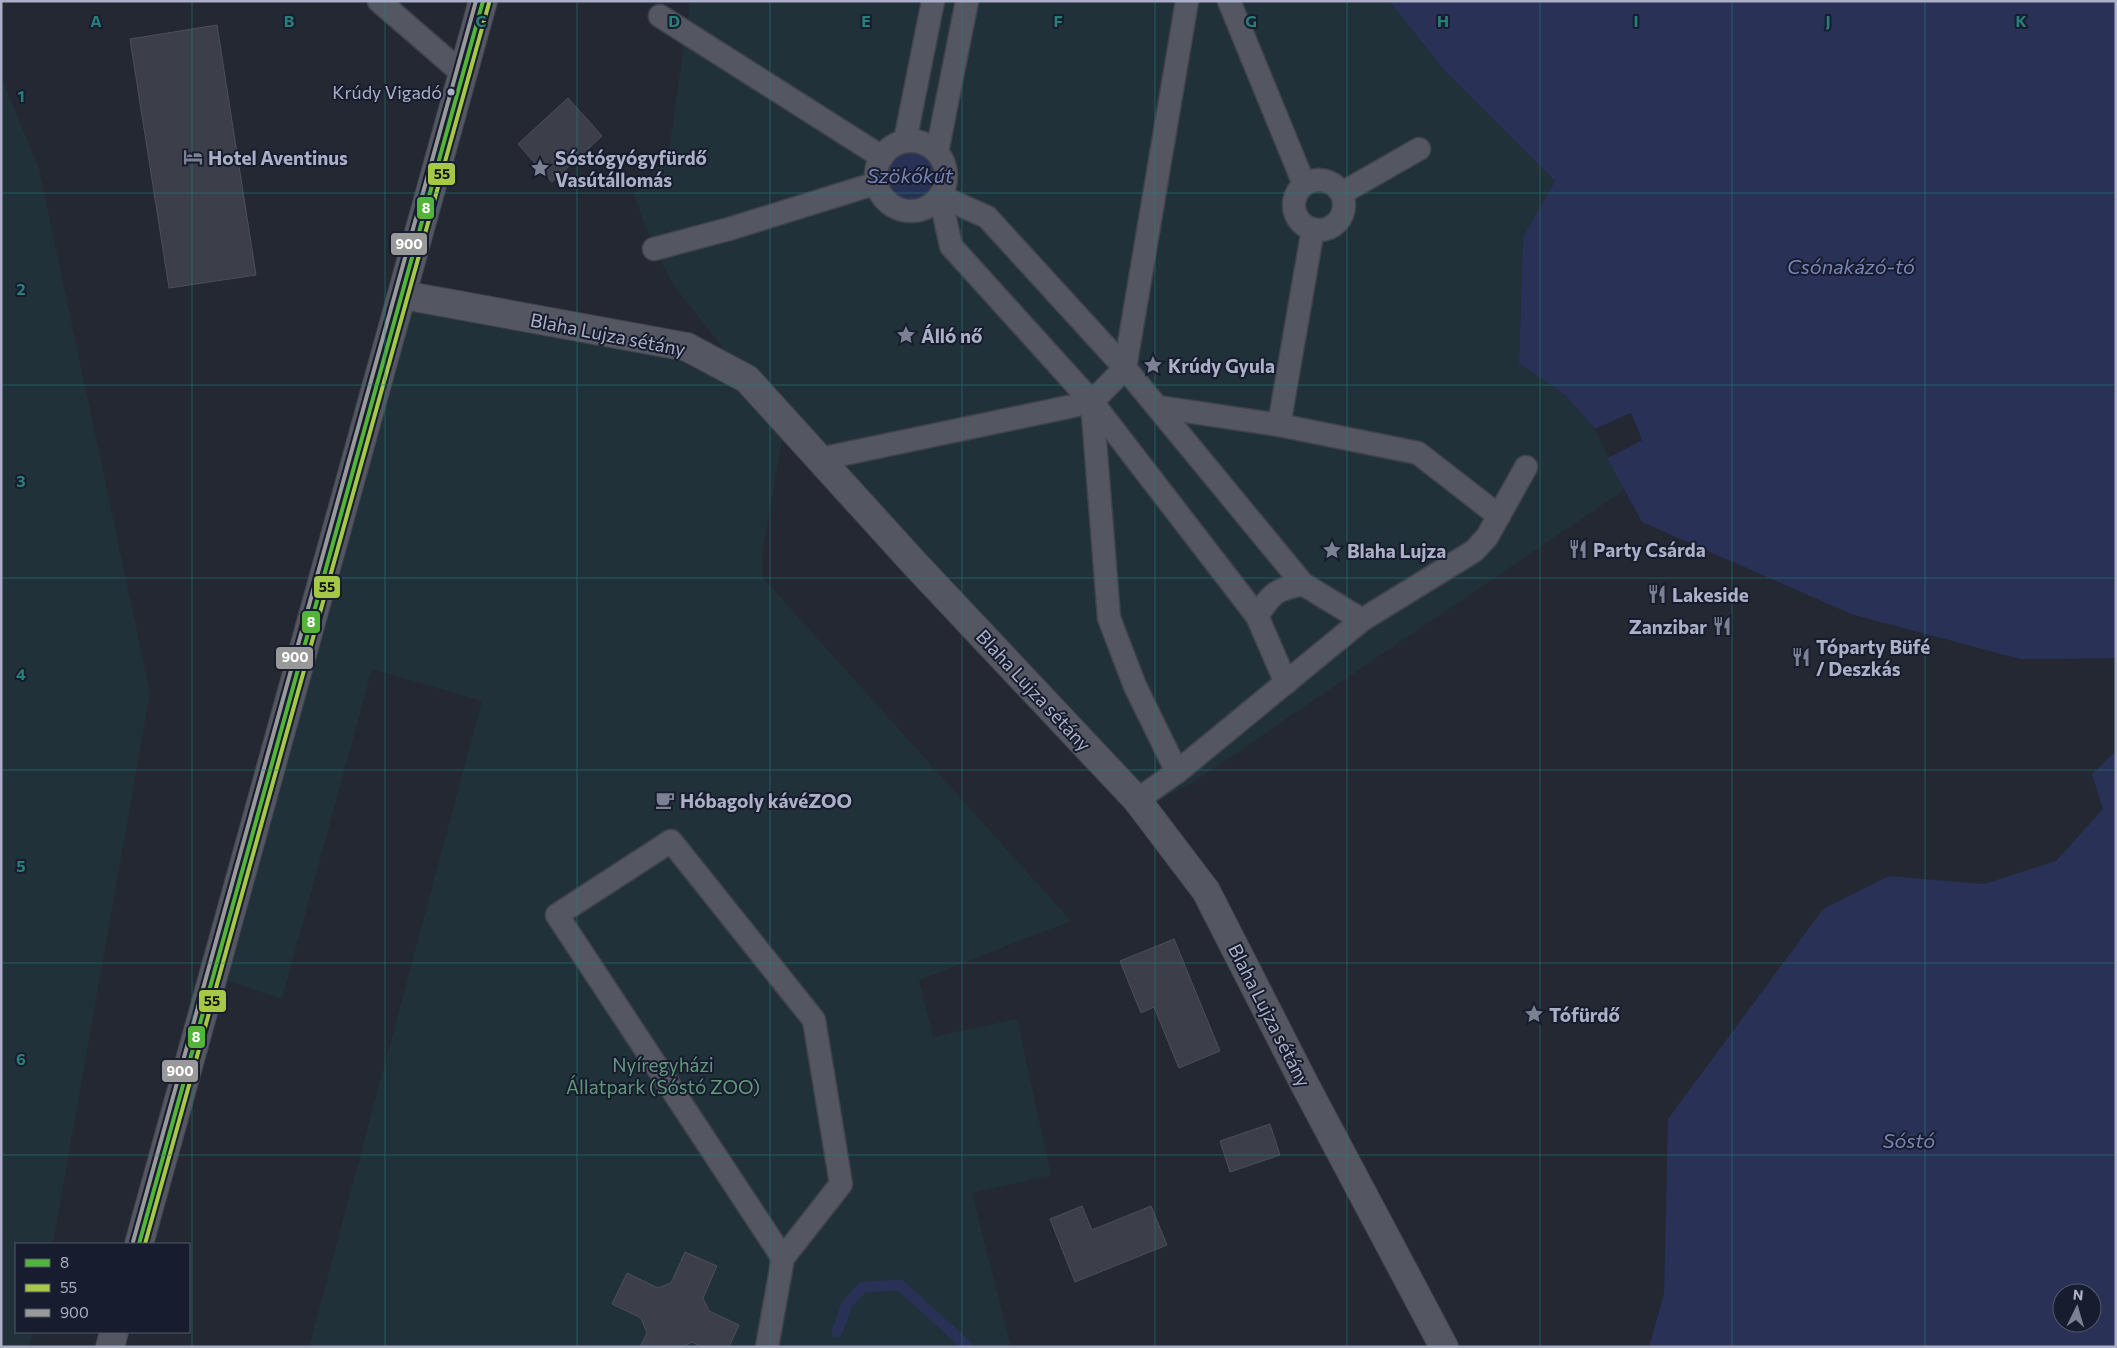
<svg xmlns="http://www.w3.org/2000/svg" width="2117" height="1348" viewBox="0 0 2117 1348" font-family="Commissioner,sans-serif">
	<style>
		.green { fill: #213139 }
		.water { fill: #293156; fill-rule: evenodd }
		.pier { fill: #242833 }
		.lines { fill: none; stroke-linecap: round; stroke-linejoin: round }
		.stream { stroke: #293156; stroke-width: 11 }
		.building { fill: #3c3e49; stroke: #4b4f5c }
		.pedestrian-casing { stroke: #40434c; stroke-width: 25 }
		.minor-casing { stroke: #40434c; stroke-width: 30 }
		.tertiary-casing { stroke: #40434c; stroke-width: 30 }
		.pedestrian { stroke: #545662; stroke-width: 22 }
		.minor { stroke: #545662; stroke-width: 28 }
		.tertiary { stroke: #545662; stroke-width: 28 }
		.bus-1-casing { stroke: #171c2e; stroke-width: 8 }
		.bus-2-casing { stroke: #171c2e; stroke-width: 8 }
		.bus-3-casing { stroke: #171c2e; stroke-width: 8 }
		.bus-1 { stroke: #52b539; stroke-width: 4 }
		.bus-2 { stroke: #a5c847; stroke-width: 4 }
		.bus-3 { stroke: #999; stroke-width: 4 }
		.grid { fill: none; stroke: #277f7b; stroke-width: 1; stroke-opacity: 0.55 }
		.bus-dot { fill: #acb0c7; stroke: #171c2e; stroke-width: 2 }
		.labels { text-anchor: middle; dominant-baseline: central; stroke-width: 4; stroke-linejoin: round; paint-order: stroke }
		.bus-label { font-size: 18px; fill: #acb0c7; stroke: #171c2e; text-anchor: end }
		.poi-label { font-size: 19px; font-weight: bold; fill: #acb0c7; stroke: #171c2e; text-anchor: start }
		.street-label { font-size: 19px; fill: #acb0c7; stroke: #171c2e }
		.park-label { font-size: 19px; fill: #61997a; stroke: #171c2e }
		.water-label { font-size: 20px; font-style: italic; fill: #7985b7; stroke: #171c2e }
		.grid-label { font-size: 16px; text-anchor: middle; font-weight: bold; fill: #277f7b; stroke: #171c2e; stroke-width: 4; stroke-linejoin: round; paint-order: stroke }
		.line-badge { stroke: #171c2e; stroke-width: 2 }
		.badge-label { font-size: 14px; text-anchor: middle; font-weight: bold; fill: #fff }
		.pale-badge-label { font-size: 14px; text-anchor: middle; font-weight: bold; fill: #111 }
	</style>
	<rect width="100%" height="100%" fill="#242833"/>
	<g class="green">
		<polygon points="690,1 1389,1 1445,71 1555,181 1523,237 1519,363 1566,396 1595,429 1624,490 1192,783 1151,805 787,424 781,445 762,554 763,578 1071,921 919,980 933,1037 1017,1019 1051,1175 972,1193 1011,1347 309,1347 482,701 372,669 282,999 214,976 403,295 687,347 746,378 675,287 654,249 634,195 668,157"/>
		<polygon points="1,76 39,169 150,693 53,1244 16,1244 16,1332 33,1332 29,1347 1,1347"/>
	</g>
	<g class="water">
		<polygon points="1389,1 2116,1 2116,658 2020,659 1851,614 1642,522 1607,458 1642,440 1631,413 1595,429 1566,396 1519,363 1523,237 1555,181 1445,71"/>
		<circle cx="911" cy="176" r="26"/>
		<path d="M2116 751V1347H1649L1664 1294 1668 1119 1823 909 1889 876 1984 884 2056 861 2103 809 2092 774ZM2062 1293H2092V1323H2062Z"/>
	</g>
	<polygon class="pier" points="1631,413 1642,440 1607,458 1606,456 1639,438 1630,416 1596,432 1595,429"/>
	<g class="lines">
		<polyline class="stream" points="837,1332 847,1304 863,1287 900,1285 968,1347"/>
	</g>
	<g class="building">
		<polygon points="217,25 256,275 169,288 130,39"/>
		<polygon points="568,98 602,136 552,182 518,144"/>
		<polygon points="1174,939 1220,1051 1179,1068 1154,1007 1141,1013 1120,961"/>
		<polygon points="1270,1124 1280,1155 1230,1172 1220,1141"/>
		<polygon points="1082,1206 1092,1230 1151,1206 1167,1245 1075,1282 1050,1219"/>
		<polygon points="685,1252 717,1266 703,1298 709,1311 739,1325 729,1347 702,1347 692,1342 682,1347 640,1347 647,1333 641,1318 612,1304 627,1273 658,1288 671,1283"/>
	</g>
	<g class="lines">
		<g class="pedestrian-casing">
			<g id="pedestrian">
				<polyline points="379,1 462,73"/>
				<polyline points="1229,1 1304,184"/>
				<polyline points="660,16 882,157"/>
				<polyline points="905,141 933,1"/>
				<circle cx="911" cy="176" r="35"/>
				<polyline points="937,152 967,1"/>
				<circle cx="1319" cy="205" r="25"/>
				<polyline points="1342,193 1419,149"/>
				<polyline points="940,196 987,217 1125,368 1303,584 1362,620"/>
				<polyline points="940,196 951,246 1092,402 1257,616 1286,683"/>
				<polyline points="654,249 729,229 877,183"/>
				<polyline points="1158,407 1279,425 1418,453 1499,516"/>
				<polyline points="1279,425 1313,229"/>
				<polyline points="820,459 1092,402"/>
				<path d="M1257 616C1273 592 1275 590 1303 584"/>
				<polyline points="1177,772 1135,686 1109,618 1092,402 1125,368 1187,1"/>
				<polyline points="1137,800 1177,772 1362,620 1474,551 1487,537 1526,467"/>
				<polyline points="767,1347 783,1258 841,1184 814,1020 671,841 557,915 783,1258"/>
			</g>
		</g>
		<g class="minor-casing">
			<polyline id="minor" points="403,295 687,347 747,379 915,564 1137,800 1206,891 1305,1085 1444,1347"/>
		</g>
		<g class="tertiary-casing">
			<g id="tertiary">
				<polyline points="139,1244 483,1"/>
				<polyline points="110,1347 114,1332"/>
			</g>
		</g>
		<use href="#pedestrian" class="pedestrian"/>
		<use href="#minor" class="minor"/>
		<use href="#tertiary" class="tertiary"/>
		<g class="bus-1-casing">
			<polyline id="bus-1" points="139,1244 483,1"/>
		</g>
		<g class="bus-2-casing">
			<polyline id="bus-2" points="145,1244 489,3"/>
		</g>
		<g class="bus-3-casing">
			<polyline id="bus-3" points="133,1242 476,1"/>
		</g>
		<use href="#bus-1" class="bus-1"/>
		<use href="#bus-2" class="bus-2"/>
		<use href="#bus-3" class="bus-3"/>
	</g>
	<path class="grid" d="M192 1V1347M385 1V1347M577 1V1347M770 1V1347M962 1V1347M1155 1V1347M1347 1V1347M1540 1V1347M1732 1V1347M1925 1V1347M1 193H2116M1 385H2116M1 578H2116M1 770H2116M1 963H2116M1 1155H2116"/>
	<defs>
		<g id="hotel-bare" transform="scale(1.5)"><path d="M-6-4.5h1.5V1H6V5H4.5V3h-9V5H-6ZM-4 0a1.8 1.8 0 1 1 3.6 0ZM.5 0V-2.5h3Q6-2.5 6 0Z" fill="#7c8093" stroke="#171c2e" stroke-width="2.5" paint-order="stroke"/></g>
		<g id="sight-bare" transform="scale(1.5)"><path d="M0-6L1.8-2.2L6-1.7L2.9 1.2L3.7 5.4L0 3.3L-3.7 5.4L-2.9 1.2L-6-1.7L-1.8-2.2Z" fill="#7c8093" stroke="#171c2e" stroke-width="2.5" paint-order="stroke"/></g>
		<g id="restaurant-bare" transform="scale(1.5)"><path d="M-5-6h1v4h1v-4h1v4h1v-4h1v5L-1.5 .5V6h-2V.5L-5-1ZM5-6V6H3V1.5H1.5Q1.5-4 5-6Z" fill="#7c8093" stroke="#171c2e" stroke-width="2.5" paint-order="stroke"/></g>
		<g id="cafe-bare" transform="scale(1.5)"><path d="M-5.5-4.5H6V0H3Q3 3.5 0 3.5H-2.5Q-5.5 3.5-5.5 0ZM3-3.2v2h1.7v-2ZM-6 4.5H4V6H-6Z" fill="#7c8093" stroke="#171c2e" stroke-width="2.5" paint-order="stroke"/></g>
	</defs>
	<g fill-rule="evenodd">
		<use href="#hotel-bare" x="193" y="157"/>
		<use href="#sight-bare" x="540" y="168"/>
		<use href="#sight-bare" x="906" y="335"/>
		<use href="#sight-bare" x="1153" y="365"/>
		<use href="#restaurant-bare" x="1578" y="549"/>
		<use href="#sight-bare" x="1332" y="550"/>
		<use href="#restaurant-bare" x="1657" y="594"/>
		<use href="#restaurant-bare" x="1722" y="626"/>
		<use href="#restaurant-bare" x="1801" y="657"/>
		<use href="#cafe-bare" x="665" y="800"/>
		<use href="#sight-bare" x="1534" y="1014"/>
	</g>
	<circle class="bus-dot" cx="451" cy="92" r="4.5"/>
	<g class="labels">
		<g class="bus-label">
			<text x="442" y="92">Krúdy Vigadó</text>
		</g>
		<g class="poi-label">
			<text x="208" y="157">Hotel Aventinus</text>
			<text x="555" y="157">Sóstógyógyfürdő<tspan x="555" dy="22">Vasútállomás</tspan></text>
			<text x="921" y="335">Álló nő</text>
			<text x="1168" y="365">Krúdy Gyula</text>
			<text x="1593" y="549">Party Csárda</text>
			<text x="1347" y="550">Blaha Lujza</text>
			<text x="1672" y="594">Lakeside</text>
			<text x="1707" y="626" text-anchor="end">Zanzibar</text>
			<text x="1816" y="646">Tóparty Büfé<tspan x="1816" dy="22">/ Deszkás</tspan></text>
			<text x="680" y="800">Hóbagoly kávéZOO</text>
			<text x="1549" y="1014">Tófürdő</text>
		</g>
		<g class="street-label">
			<text transform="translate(608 334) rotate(11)">Blaha Lujza sétány</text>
			<text transform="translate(1034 690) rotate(47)">Blaha Lujza sétány</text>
			<text transform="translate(1270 1015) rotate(63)">Blaha Lujza sétány</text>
		</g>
		<g class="park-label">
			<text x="663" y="1064">Nyíregyházi<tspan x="663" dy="22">Állatpark (Sóstó ZOO)</tspan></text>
		</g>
		<g class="water-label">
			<text x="910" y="175">Szökőkút</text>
			<text x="1851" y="266">Csónakázó-tó</text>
			<text x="1909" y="1140">Sóstó</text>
		</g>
	</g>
	<g class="grid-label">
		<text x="96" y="27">A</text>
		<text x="289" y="27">B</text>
		<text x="481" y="27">C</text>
		<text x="674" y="27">D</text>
		<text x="866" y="27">E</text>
		<text x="1058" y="27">F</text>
		<text x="1251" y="27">G</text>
		<text x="1443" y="27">H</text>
		<text x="1636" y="27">I</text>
		<text x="1828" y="27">J</text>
		<text x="2021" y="27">K</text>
		<text x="21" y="102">1</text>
		<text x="21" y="295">2</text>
		<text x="21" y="487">3</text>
		<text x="21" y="680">4</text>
		<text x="21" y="872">5</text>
		<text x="21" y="1065">6</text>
	</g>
	<g class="line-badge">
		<rect x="427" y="162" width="29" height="24" rx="5" fill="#a5c847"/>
		<rect x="416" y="196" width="19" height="24" rx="5" fill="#52b539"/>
		<rect x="390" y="232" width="38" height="24" rx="5" fill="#999"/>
		<rect x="313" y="575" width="28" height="24" rx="5" fill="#a5c847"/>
		<rect x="301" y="610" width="20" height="24" rx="5" fill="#52b539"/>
		<rect x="275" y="646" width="39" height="24" rx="5" fill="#999"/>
		<rect x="198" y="989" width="29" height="24" rx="5" fill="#a5c847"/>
		<rect x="187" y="1025" width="19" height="24" rx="5" fill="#52b539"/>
		<rect x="161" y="1059" width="38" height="24" rx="5" fill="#999"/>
	</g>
	<g class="badge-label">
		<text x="426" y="213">8</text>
		<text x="409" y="249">900</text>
		<text x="311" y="627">8</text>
		<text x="295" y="662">900</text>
		<text x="196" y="1042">8</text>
		<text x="180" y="1076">900</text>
	</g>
	<g class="pale-badge-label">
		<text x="442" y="179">55</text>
		<text x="327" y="592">55</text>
		<text x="212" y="1006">55</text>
	</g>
	<rect width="2117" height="1348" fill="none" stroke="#acb0c7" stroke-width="5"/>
	<rect x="15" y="1243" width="175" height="90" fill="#171c2e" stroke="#53576b"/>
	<rect x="25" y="1259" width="25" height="8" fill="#52b539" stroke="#53576b"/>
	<text x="60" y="1268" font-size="15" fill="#acb0c7">8</text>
	<rect x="25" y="1284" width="25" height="8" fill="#a5c847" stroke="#53576b"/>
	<text x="60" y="1293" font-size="15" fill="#acb0c7">55</text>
	<rect x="25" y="1309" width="25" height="8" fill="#999999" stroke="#53576b"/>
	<text x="60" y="1318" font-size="15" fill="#acb0c7">900</text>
	<g transform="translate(2077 1308) rotate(5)"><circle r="24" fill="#171c2e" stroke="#53576b"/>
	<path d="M0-4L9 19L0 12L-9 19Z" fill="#7c8093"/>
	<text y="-8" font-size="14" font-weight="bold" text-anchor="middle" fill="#acb0c7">N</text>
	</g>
</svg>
